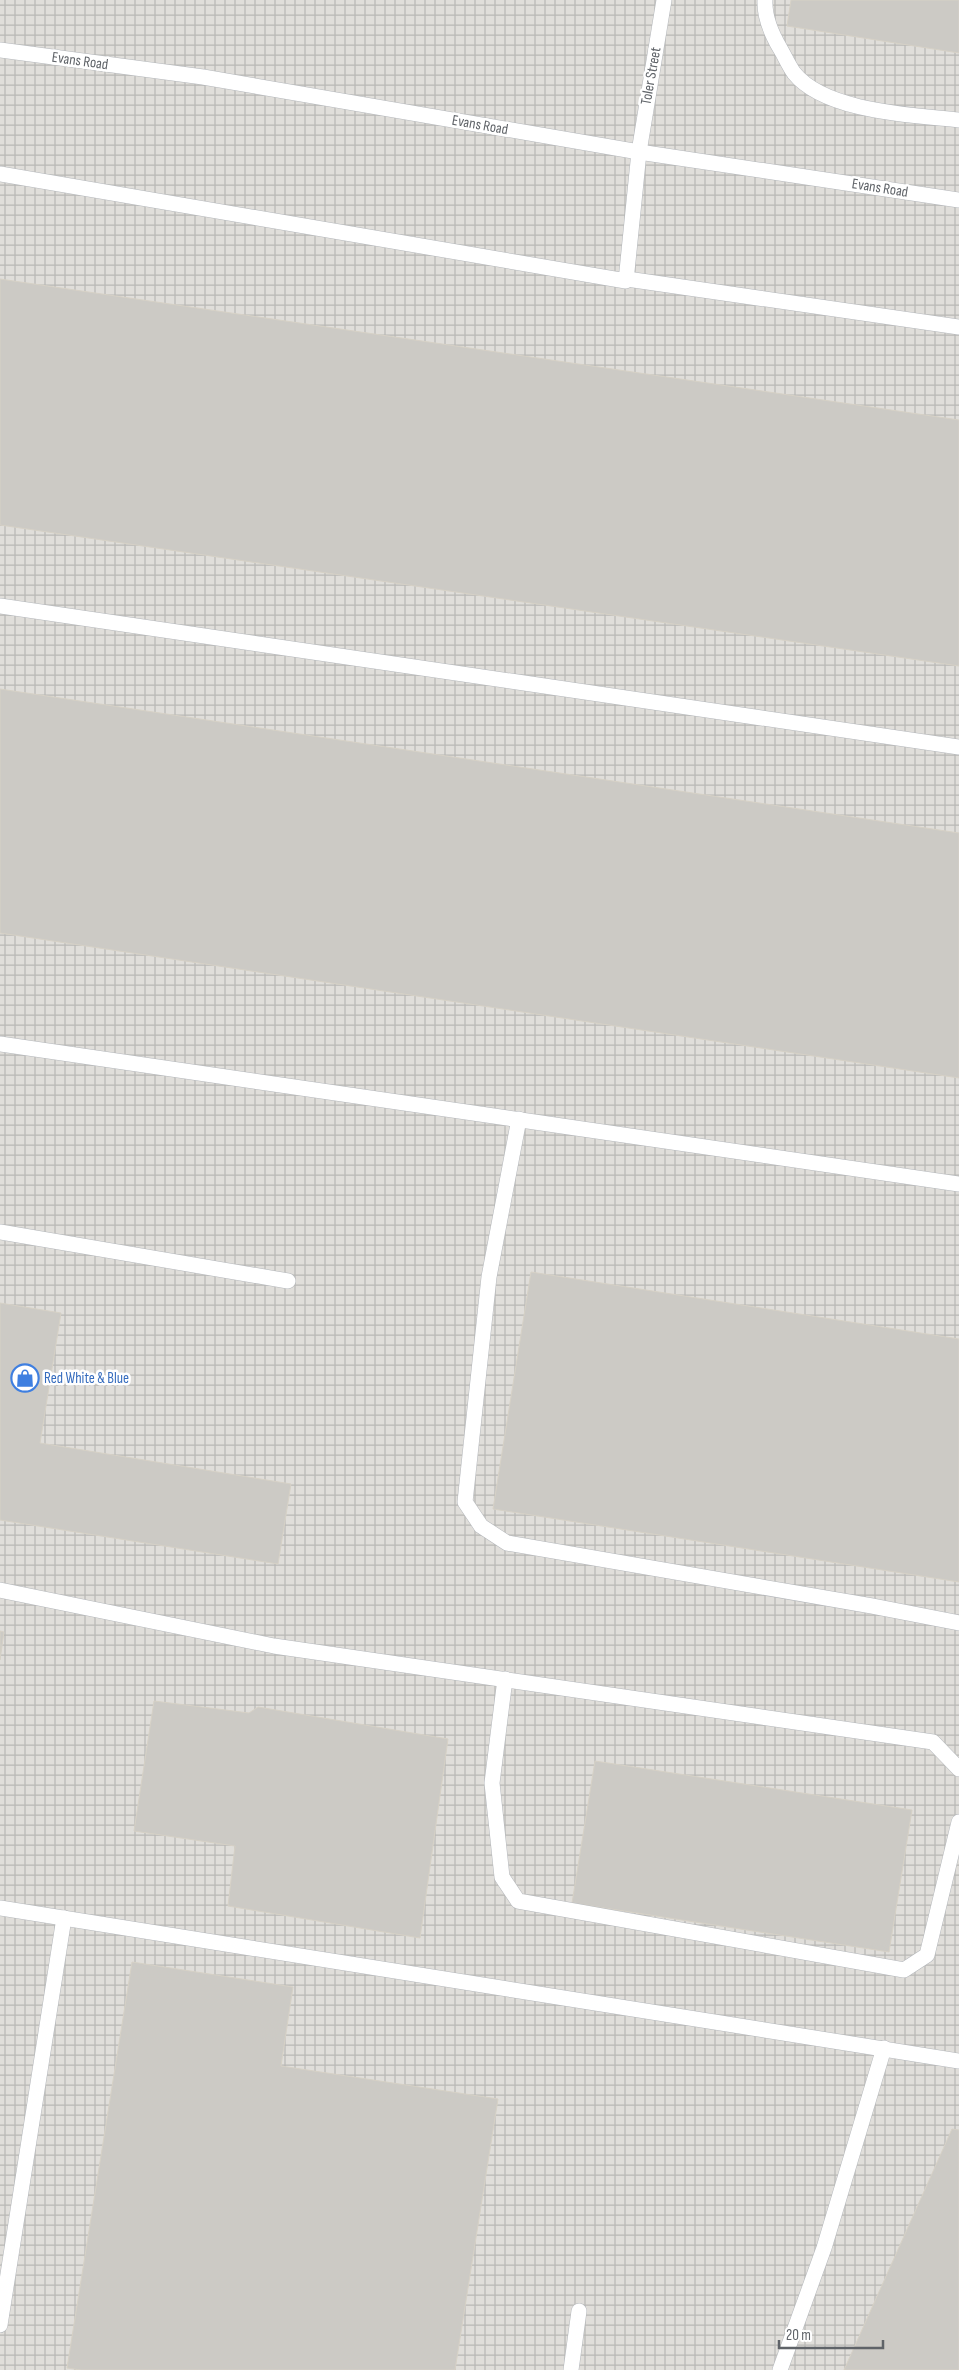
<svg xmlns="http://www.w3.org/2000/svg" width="959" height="2370" viewBox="0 0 959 2370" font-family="'Sofia Sans Condensed',sans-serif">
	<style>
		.industrial { fill: url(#industrial-grid) }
		.building { fill: #cccac5; stroke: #d6d1c6 }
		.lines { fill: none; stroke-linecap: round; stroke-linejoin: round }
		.service-casing { stroke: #b5b8bc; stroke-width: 16 }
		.service { stroke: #fff; stroke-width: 15 }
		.labels { text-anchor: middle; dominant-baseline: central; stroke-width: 5; stroke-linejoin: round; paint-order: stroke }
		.street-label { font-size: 15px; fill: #5f6368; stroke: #fff }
		.shop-label { font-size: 15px; fill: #366cbe; stroke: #fff; text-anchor: start }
	</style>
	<defs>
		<pattern id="industrial-grid" width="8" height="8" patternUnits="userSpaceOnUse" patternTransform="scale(1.25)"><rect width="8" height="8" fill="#e0deda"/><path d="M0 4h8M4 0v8" fill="none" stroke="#b9b8b5"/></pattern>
	</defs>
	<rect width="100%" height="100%" fill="#f1efe8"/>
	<rect class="industrial" x="0" y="0" width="959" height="2370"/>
	<g class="building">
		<polygon points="791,0 959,0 959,53 787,26"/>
		<polygon points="0,279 959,420 959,666 0,525"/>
		<polygon points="0,689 959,833 959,1078 0,933"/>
		<polygon points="531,1272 959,1339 959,1582 493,1509"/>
		<polygon points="0,1303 61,1313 40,1443 291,1484 278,1564 0,1520"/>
		<polygon points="0,1631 4,1632 0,1660"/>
		<polygon points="154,1701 249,1713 258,1707 448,1739 420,1938 228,1906 235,1846 134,1831"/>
		<polygon points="595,1761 912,1810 889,1952 572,1903"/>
		<polygon points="132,1962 293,1987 281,2066 498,2099 455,2370 81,2370 67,2368"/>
		<polygon points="952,2129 959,2130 959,2370 844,2370"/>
	</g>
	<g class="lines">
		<g class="service-casing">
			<g id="service">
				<path d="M765 0C764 18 772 35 781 50 785 57 789 66 794 73 825 112 913 115 959 120"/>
				<polyline points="0,50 203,77 639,152 959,200"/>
				<polyline points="0,174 626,281 639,152 664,0"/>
				<polyline points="627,279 959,327"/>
				<polyline points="0,606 959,747"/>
				<polyline points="0,1044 959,1184"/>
				<polyline points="519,1119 489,1277 465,1502 481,1526 507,1543 872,1606 959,1623"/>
				<polyline points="0,1232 288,1281"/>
				<polyline points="0,1590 274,1646 933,1742 959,1769"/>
				<polyline points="505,1679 492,1783 502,1877 518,1901 904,1970 927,1955 959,1822"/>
				<polyline points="0,1908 959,2061"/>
				<polyline points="0,2325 64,1918"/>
				<polyline points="571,2370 579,2311"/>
				<polyline points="780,2370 824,2248 884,2048"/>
			</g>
		</g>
		<use href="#service" class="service"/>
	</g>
	<defs>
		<g id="shop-ring" transform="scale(1.4375)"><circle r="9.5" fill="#fff" stroke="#3f7fe0" stroke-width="1.5"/><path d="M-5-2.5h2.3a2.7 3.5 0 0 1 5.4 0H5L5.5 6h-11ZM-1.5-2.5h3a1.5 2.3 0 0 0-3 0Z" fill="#3f7fe0"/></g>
	</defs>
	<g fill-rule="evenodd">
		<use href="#shop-ring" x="25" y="1378"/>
	</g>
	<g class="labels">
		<g class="street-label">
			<text transform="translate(80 61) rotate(8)">Evans Road</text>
			<text transform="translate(651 76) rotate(-80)">Toler Street</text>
			<text transform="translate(480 125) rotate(10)">Evans Road</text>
			<text transform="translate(880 188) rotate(9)">Evans Road</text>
		</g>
		<g class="shop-label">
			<text x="44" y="1378">Red White &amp; Blue</text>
		</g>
	</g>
	<path d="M779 2340v8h104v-8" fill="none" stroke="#5f6368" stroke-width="2.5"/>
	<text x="786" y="2340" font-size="15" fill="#5f6368" stroke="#ffffff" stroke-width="4" paint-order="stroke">20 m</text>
</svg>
